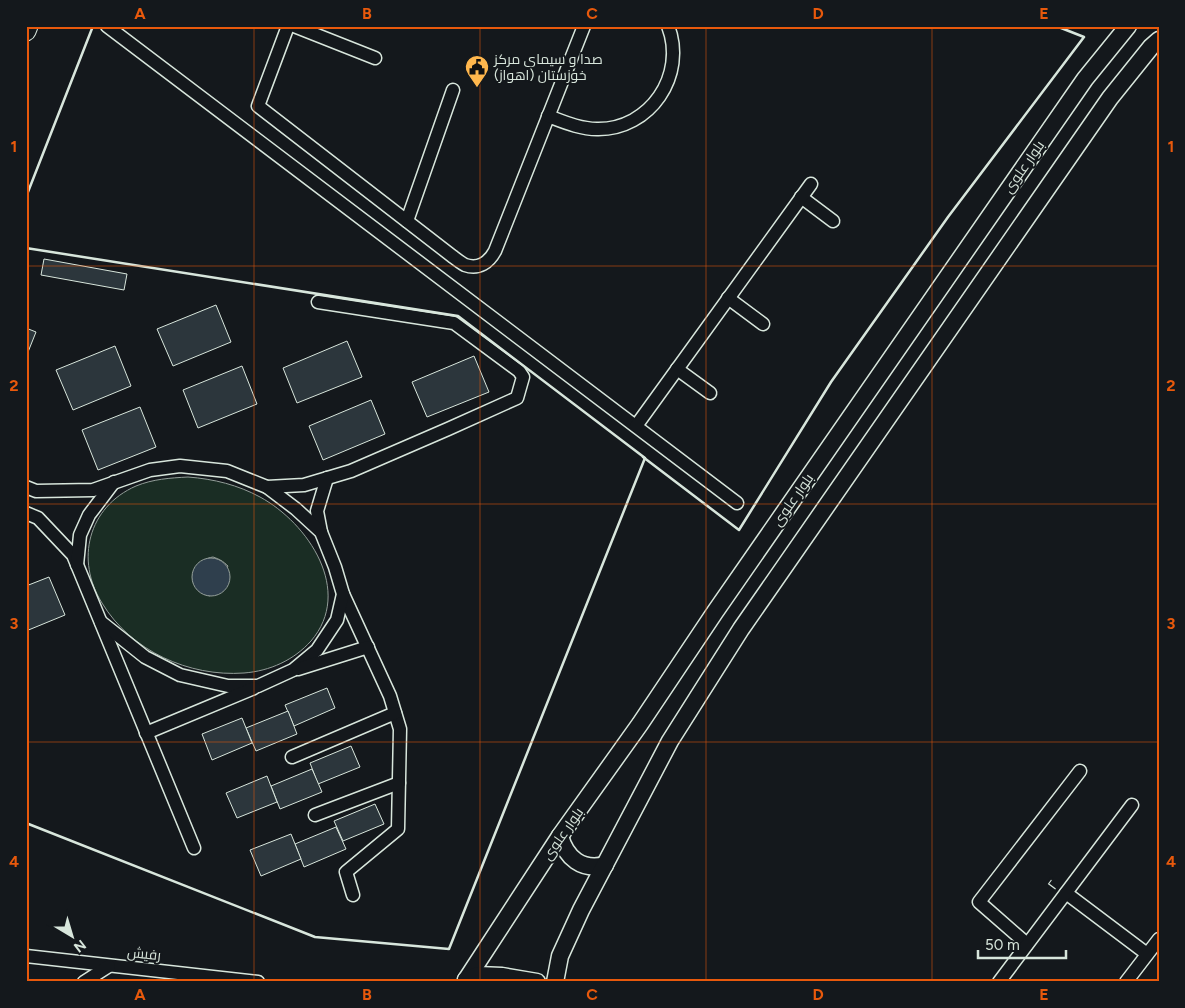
<svg xmlns="http://www.w3.org/2000/svg" width="1185" height="1008" viewBox="0 0 1185 1008" font-family="Figtree,Cairo,sans-serif">
	<style>
		.green { fill: #1a2d24; stroke: #939e99; fill-rule: evenodd }
		.water { fill: #2f3f4d; stroke: #939e99 }
		.building { fill: #2c363c; stroke: #d8e6dc }
		.lines { fill: none; stroke-linecap: round; stroke-linejoin: round }
		.minor-casing { stroke: #d8e6dc; stroke-width: 15 }
		.major-casing { stroke: #d8e6dc; stroke-width: 19 }
		.highway-casing { stroke: #d8e6dc; stroke-width: 21 }
		.minor { stroke: #14181c; stroke-width: 12 }
		.major { stroke: #14181c; stroke-width: 16 }
		.highway { stroke: #14181c; stroke-width: 19 }
		.wall { stroke: #d8e6dc; stroke-width: 2.5 }
		.grid { fill: none; stroke: #e8590c; stroke-width: 1; stroke-opacity: 0.55 }
		.labels { text-anchor: middle; dominant-baseline: central; stroke-width: 4; stroke-linejoin: round; paint-order: stroke }
		.poi-label { font-size: 14px; fill: #d8e6dc; stroke: #14181c; text-anchor: start }
		.street-label { font-size: 14px; fill: #d8e6dc; stroke: #14181c }
		.neatline { fill: none; stroke: #e8590c; stroke-width: 2 }
		.grid-label { font-size: 16px; text-anchor: middle; font-weight: bold; fill: #e8590c }
	</style>
	<rect width="100%" height="100%" fill="#14181c"/>
	<path class="green" d="M188 477C214 479 238 485 260 497 308 523 354 591 311 641 294 660 270 671 244 673 189 677 131 651 102 603 75 560 88 507 136 486 153 479 170 478 188 477ZM213 557C219 559 223 561 228 566L210 596C196 593 185 577 199 565 203 561 206 558 213 557Z"/>
	<circle class="water" cx="211" cy="577" r="19"/>
	<g class="building">
		<polygon points="44,259 127,274 124,290 41,275"/>
		<polygon points="216,305 231,342 173,366 157,329"/>
		<polygon points="26,328 36,332 26,357"/>
		<polygon points="347,341 362,377 297,403 283,368"/>
		<polygon points="115,346 131,386 73,410 56,370"/>
		<polygon points="474,356 489,392 427,417 412,382"/>
		<polygon points="242,366 257,404 198,428 183,390"/>
		<polygon points="371,400 385,434 323,460 309,426"/>
		<polygon points="140,407 156,447 98,470 82,430"/>
		<polygon points="49,577 65,615 26,631 26,586"/>
		<polygon points="327,688 335,708 294,726 285,705"/>
		<polygon points="288,711 297,734 256,751 246,728"/>
		<polygon points="242,718 252,743 212,760 202,734"/>
		<polygon points="351,746 360,767 318,784 310,763"/>
		<polygon points="312,769 322,792 280,809 271,786"/>
		<polygon points="267,776 277,802 237,818 226,793"/>
		<polygon points="375,804 384,824 343,841 334,821"/>
		<polygon points="336,827 346,849 304,867 295,844"/>
		<polygon points="291,834 301,859 261,876 250,850"/>
	</g>
	<g class="lines">
		<g class="minor-casing">
			<g id="minor">
				<polyline points="107,26 737,503"/>
				<path d="M288 26 258 106 452 256C456 259 461 263 465 265 479 270 489 262 495 251L584 26"/>
				<polyline points="294,26 375,58"/>
				<path d="M548 116C564 122 580 129 597 129 650 130 687 75 668 26"/>
				<polyline points="801,197 833,221"/>
				<polyline points="407,221 453,90"/>
				<polyline points="728,298 763,324"/>
				<polyline points="677,369 710,393"/>
				<polyline points="636,426 811,184"/>
				<polyline points="26,487 36,491 93,490 150,470 180,466 227,471 267,487 304,485 351,471 448,429 517,398 523,377 519,371 454,323 318,302"/>
				<polyline points="26,513 38,518 73,555 194,848"/>
				<polyline points="321,532 317,511 327,478"/>
				<polyline points="77,565 80,535 89,515 114,482"/>
				<polyline points="343,594 390,696 400,729 398,829 346,872 353,895"/>
				<polyline points="101,622 145,657 180,675 228,686 258,686 293,670 317,650 337,620 343,594 335,567 321,532 296,509 267,487"/>
				<polyline points="298,669 368,647"/>
				<polyline points="146,733 254,688"/>
				<polyline points="292,757 395,713"/>
				<polyline points="315,815 399,783"/>
				<polyline points="1066,893 1147,954"/>
				<polyline points="1027,944 979,902 1080,771"/>
				<polyline points="26,956 258,982"/>
				<polyline points="84,982 109,966"/>
				<polyline points="999,982 1132,805"/>
				<polyline points="1126,982 1159,939"/>
			</g>
		</g>
		<g class="major-casing">
			<g id="major">
				<path d="M560 836C566 858 582 871 605 865"/>
				<polyline points="466,980 560,836 640,724 715,612 1085,79 1128,26"/>
				<polyline points="466,982 466,980 478,975 502,976 537,982"/>
				<polyline points="555,982 560,956 581,910 670,741 741,629 1110,98 1151,47 1159,40"/>
			</g>
		</g>
		<g class="highway-casing">
			<polyline id="highway" points="26,31 28,26"/>
		</g>
		<use href="#minor" class="minor"/>
		<use href="#major" class="major"/>
		<use href="#highway" class="highway"/>
		<g class="wall">
			<polyline points="26,197 93,26"/>
			<polyline points="26,248 458,316 645,458 449,949 315,937 26,823"/>
			<polyline points="643,457 739,530 831,382 948,217 1084,37 1056,26"/>
		</g>
	</g>
	<path class="grid" d="M254 26V982M480 26V982M706 26V982M932 26V982M26 266H1159M26 504H1159M26 742H1159"/>
	<defs>
		<g id="civic-pin" transform="scale(1.25)"><path d="M0 17L-7.5 6A9.5 9.5 0 1 1 7.5 6Z" fill="#ffb74d" stroke="#14181c"/><path d="M-.6-6.5H3V-4.5H.6V-3L4-1V1h2V6H-6V1h2V-1L-.6-3ZM-1.2 2.5V6h2.4V2.5Z" fill="#111"/></g>
	</defs>
	<g fill-rule="evenodd">
		<use href="#civic-pin" x="477" y="67"/>
	</g>
	<g class="labels">
		<g class="poi-label">
			<text x="494" y="59">صدا و سیمای مرکز<tspan x="494" dy="16">خوزستان (اهواز)</tspan></text>
		</g>
		<g class="street-label">
			<text transform="translate(1024 167) rotate(-55)">بلوار علوی</text>
			<text transform="translate(793 500) rotate(-55)">بلوار علوی</text>
			<text transform="translate(563 834) rotate(-55)">بلوار علوی</text>
			<text transform="translate(1053 885) rotate(-53)">۲</text>
			<text transform="translate(144 954) rotate(6)">رفیش</text>
		</g>
	</g>
	<rect width="1185" height="1008" fill="none" stroke="#14181c" stroke-width="55"/>
	<g transform="translate(72 936) rotate(142)" stroke="#14181c" stroke-width="4" paint-order="stroke">
	<path d="M0-4L9 19L0 12L-9 19Z" fill="#d8e6dc"/>
	<text y="-8" font-size="14" font-weight="bold" text-anchor="middle" fill="#d8e6dc">N</text>
	</g>
	<path d="M978 950v8h88v-8" fill="none" stroke="#d8e6dc" stroke-width="2.5"/>
	<text x="985" y="950" font-size="15" fill="#d8e6dc" stroke="#14181c" stroke-width="4" paint-order="stroke">50 m</text>
	<rect x="28" y="28" width="1130" height="952" class="neatline"/>
	<g class="grid-label">
		<text x="140" y="19">A</text>
		<text x="367" y="19">B</text>
		<text x="592" y="19">C</text>
		<text x="818" y="19">D</text>
		<text x="1044" y="19">E</text>
		<text x="14" y="152">1</text>
		<text x="1171" y="152">1</text>
		<text x="14" y="391">2</text>
		<text x="1171" y="391">2</text>
		<text x="14" y="629">3</text>
		<text x="1171" y="629">3</text>
		<text x="14" y="867">4</text>
		<text x="1171" y="867">4</text>
		<text x="140" y="1000">A</text>
		<text x="367" y="1000">B</text>
		<text x="592" y="1000">C</text>
		<text x="818" y="1000">D</text>
		<text x="1044" y="1000">E</text>
	</g>
</svg>
